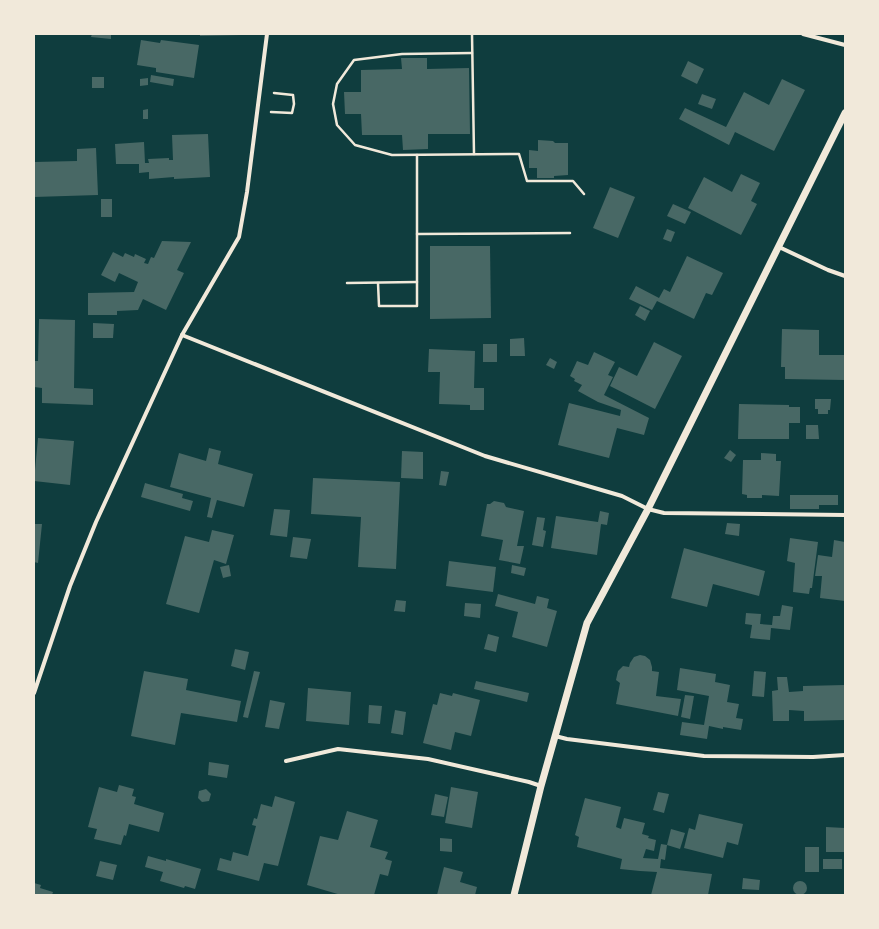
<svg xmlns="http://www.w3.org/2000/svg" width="879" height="929" viewBox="0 0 879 929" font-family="Commissioner,sans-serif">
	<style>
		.building { fill: #486865 }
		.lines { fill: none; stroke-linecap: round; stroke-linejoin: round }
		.path { stroke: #f1e9da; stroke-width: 2.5 }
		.minor { stroke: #f1e9da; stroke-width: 4 }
		.tertiary { stroke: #f1e9da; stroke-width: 7 }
	</style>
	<rect width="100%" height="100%" fill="#0f3d3e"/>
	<g class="building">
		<polygon points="92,34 111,34 111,39 91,37"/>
		<polygon points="200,34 242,34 242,35 200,36"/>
		<polygon points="141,40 160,43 161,40 199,45 194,78 156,72 156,68 137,65"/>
		<polygon points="401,58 427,58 427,69 469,68 470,134 428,134 428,149 403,150 402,135 362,135 361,114 345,114 344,92 361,92 361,70 402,69"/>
		<polygon points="688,61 704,69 697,84 681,76"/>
		<polygon points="151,75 174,79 173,86 150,82"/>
		<rect x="92" y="77" width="12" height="11"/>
		<polygon points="148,78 148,85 140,86 140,79"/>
		<polygon points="782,79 805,90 774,151 735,132 729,145 679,119 685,108 726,127 744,92 769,105"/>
		<polygon points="702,94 716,99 712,109 698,104"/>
		<polygon points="148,109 148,119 143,119 143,110"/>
		<polygon points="208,134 210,177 174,179 174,177 149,179 149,172 139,173 139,164 116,164 115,144 144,142 145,163 149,163 148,159 169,158 169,160 173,160 172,135"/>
		<polygon points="538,140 553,141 555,143 568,143 568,175 554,176 554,178 537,178 537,168 529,168 529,150 538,151"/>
		<polygon points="96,148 98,195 34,197 34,162 77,161 77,149"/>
		<polygon points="741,174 760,183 751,201 757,204 741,235 688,208 704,177 732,192"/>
		<polygon points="610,187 635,197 618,238 593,228"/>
		<rect x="101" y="199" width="11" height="18"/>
		<polygon points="673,204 691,212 685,224 667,216"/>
		<polygon points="667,229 675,232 671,242 663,239"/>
		<polygon points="162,241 191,242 177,270 184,273 166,310 143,299 138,310 117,311 117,315 88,315 88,293 134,292 138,282 119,273 115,282 101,275 113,252 123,257 125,253 134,257 135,254 146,259 144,263 148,264 151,257 154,258"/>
		<polygon points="430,246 490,246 491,318 430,319"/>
		<polygon points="687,256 723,273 712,295 706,293 694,319 657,301 652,310 629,299 636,286 659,298 664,289 670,292"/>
		<polygon points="640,306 650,311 645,321 635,315"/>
		<polygon points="39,319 75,320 74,388 93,389 93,405 42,403 42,388 34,387 34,361 38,361"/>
		<polygon points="93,323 114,324 113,338 93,338"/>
		<polygon points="782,329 819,330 819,355 845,355 845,380 785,379 785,367 781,367"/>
		<polygon points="524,338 525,356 510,356 510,339"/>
		<polygon points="654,342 682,356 655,409 610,386 619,367 637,376"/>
		<rect x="483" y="344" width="14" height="18"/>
		<polygon points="429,349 475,351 474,388 484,388 484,410 470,410 470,405 439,404 440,372 428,372"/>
		<polygon points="594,352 615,362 608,375 613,377 604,395 649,418 644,435 617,428 609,458 558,445 569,403 620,416 621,410 598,402 578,391 582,385 574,381 575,379 570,376 577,361 588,365"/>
		<polygon points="550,358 557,362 554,369 546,365"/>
		<polygon points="815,399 831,399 830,410 828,410 828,414 818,414 818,409 815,409"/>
		<polygon points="739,404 789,405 789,407 800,407 800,423 789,423 789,439 738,439"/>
		<polygon points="806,425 818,425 819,439 806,439"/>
		<polygon points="38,438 74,441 70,485 34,481"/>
		<polygon points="209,448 221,451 218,464 253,474 244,507 217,500 212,518 207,517 211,498 170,487 179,453 206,461"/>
		<polygon points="730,450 736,455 731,462 724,458"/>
		<polygon points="402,451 423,452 423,479 401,478"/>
		<polygon points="761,453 776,454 776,461 781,461 779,496 762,495 762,498 747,498 747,495 742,494 743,460 761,460"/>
		<polygon points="441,471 449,472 446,486 439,485"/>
		<polygon points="313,478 400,482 396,569 358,567 361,517 311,514"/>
		<polygon points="145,483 183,494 182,498 193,501 190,511 141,497"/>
		<polygon points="790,495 838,495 838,505 819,505 819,509 790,509"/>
		<polygon points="494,501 504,503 506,507 524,511 517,546 524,546 520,564 499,560 503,540 481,536 487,504 490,504"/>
		<polygon points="274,509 290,510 287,537 270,535"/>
		<polygon points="600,511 609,513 607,525 601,524 597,555 551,548 556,516 598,522"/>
		<polygon points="537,517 545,518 543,530 546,531 543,547 532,545"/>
		<polygon points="727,523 740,524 739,536 725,534"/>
		<polygon points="34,524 42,524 38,563 34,562"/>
		<polygon points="212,530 234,535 226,564 214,560 199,613 166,604 185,536 209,542"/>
		<polygon points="293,537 311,539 307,559 290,557"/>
		<polygon points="790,538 818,542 812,588 810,588 809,594 793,592 795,563 787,561"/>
		<polygon points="834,540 845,542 845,601 820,598 822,576 815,576 818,555 832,557"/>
		<polygon points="684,548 765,571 759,596 713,584 707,607 671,598"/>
		<polygon points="449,561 496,567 493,592 446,586"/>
		<polygon points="229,565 231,576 223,578 220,567"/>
		<polygon points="512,565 526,568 524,576 511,573"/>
		<polygon points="498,594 535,604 537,596 549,599 547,608 557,611 547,647 512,637 518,612 495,606"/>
		<polygon points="396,600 406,601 405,612 394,611"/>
		<polygon points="465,603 481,604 480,618 464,616"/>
		<polygon points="782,605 793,607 790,630 771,628 770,640 750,638 752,625 745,624 746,613 761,614 760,624 772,625 773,616 780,616"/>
		<polygon points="488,634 499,637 496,652 484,649"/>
		<polygon points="235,649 249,652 245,670 231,666"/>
		<polygon points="640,655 645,656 650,660 652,667 652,671 659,672 656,696 681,699 678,716 616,704 620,683 616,680 618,671 623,666 629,667 630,663 634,657"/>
		<polygon points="680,668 716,674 715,682 730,685 727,702 739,704 736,718 743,719 741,730 723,727 723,729 709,726 707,739 680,735 682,722 704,725 709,696 677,690"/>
		<polygon points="144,671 188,679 186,690 241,701 237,722 181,713 175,745 131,736"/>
		<polygon points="254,671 260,672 248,718 243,717"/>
		<polygon points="754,671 766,672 764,697 752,696"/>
		<polygon points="777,677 787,677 789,692 803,691 803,686 845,685 845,720 804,721 804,711 789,710 789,721 773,721 772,691 778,690"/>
		<polygon points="476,681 529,693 527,702 474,689"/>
		<polygon points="308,688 351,692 349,725 306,721"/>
		<polygon points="440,693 452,696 453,693 480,700 471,736 455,732 451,750 423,743 433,704 437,705"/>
		<polygon points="685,695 694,696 690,719 681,717"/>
		<polygon points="270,700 285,703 279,729 265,727"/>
		<polygon points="369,705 382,706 380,724 368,723"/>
		<polygon points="395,710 406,712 403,735 391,733"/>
		<polygon points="209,762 229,765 227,778 208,775"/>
		<polygon points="119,785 134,789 132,796 136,797 134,804 164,813 159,832 129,824 126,836 124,835 121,845 94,839 97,829 88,827 99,787 117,792"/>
		<polygon points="451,787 478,792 472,828 445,823"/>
		<polygon points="206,789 211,794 209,801 202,802 198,798 199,791"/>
		<polygon points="658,792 669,794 664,813 653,810"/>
		<polygon points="435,794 448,797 444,817 431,815"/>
		<polygon points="275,796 295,802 278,866 264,863 259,881 217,870 220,858 231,861 233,852 248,856 256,826 252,825 254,818 257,819 261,804 272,807"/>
		<polygon points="585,798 621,807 616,827 621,829 624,818 645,823 642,834 649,836 648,838 656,840 654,851 646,849 643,858 658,859 661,844 667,845 665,860 661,859 660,868 712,874 708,895 700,894 700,895 651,895 657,872 640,871 620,869 622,859 577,847 579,837 575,835"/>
		<polygon points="347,811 378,820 370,847 388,852 385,859 392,861 388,876 380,874 374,895 341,895 307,885 320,836 338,840"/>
		<polygon points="699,814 743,824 738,845 727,842 723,858 684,848 689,828 695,830"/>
		<polygon points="826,827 845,828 845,852 826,852"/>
		<polygon points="671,829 685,833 680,849 667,845"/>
		<polygon points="440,838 452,839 452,852 440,851"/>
		<rect x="805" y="847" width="14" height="25"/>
		<polygon points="148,856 166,861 166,859 201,869 195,889 185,886 184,888 160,881 163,872 145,867"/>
		<rect x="823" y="859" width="19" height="10"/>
		<polygon points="100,861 117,865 113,880 96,876"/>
		<polygon points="444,867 463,872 460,882 477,887 475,895 437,895"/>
		<polygon points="743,878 760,880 759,890 742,889"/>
		<circle cx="800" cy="888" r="7"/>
		<polygon points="34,883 41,885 40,888 53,892 52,895 34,895"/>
	</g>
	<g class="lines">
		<g class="path">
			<polyline points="472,34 474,154"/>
			<polyline points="472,53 402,54 354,60 337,84 333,104 337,125 355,145 392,155 519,154 527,181 573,181 584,194"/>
			<polyline points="271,112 292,113 294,104 293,95 274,93"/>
			<polyline points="417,234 570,233"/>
			<polyline points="347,283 417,282"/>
			<polyline points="378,283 379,306 417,306 417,155"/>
		</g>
		<g class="minor">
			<polyline points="803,34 845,45"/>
			<polyline points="779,247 828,270 845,276"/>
			<polyline points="182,335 485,456 622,496 648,509 664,513 845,515"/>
			<polyline points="34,693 70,586 96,522 182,335 239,237 247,192 267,34"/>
			<polyline points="555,736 567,739 704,756 813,757 845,755"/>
			<polyline points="286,761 338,749 428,759 529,782 541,786"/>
		</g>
		<polyline class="tertiary" points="514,895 541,786 587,623 648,509 845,113"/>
	</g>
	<rect width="879" height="929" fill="none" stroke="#f1e9da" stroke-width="70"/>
</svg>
